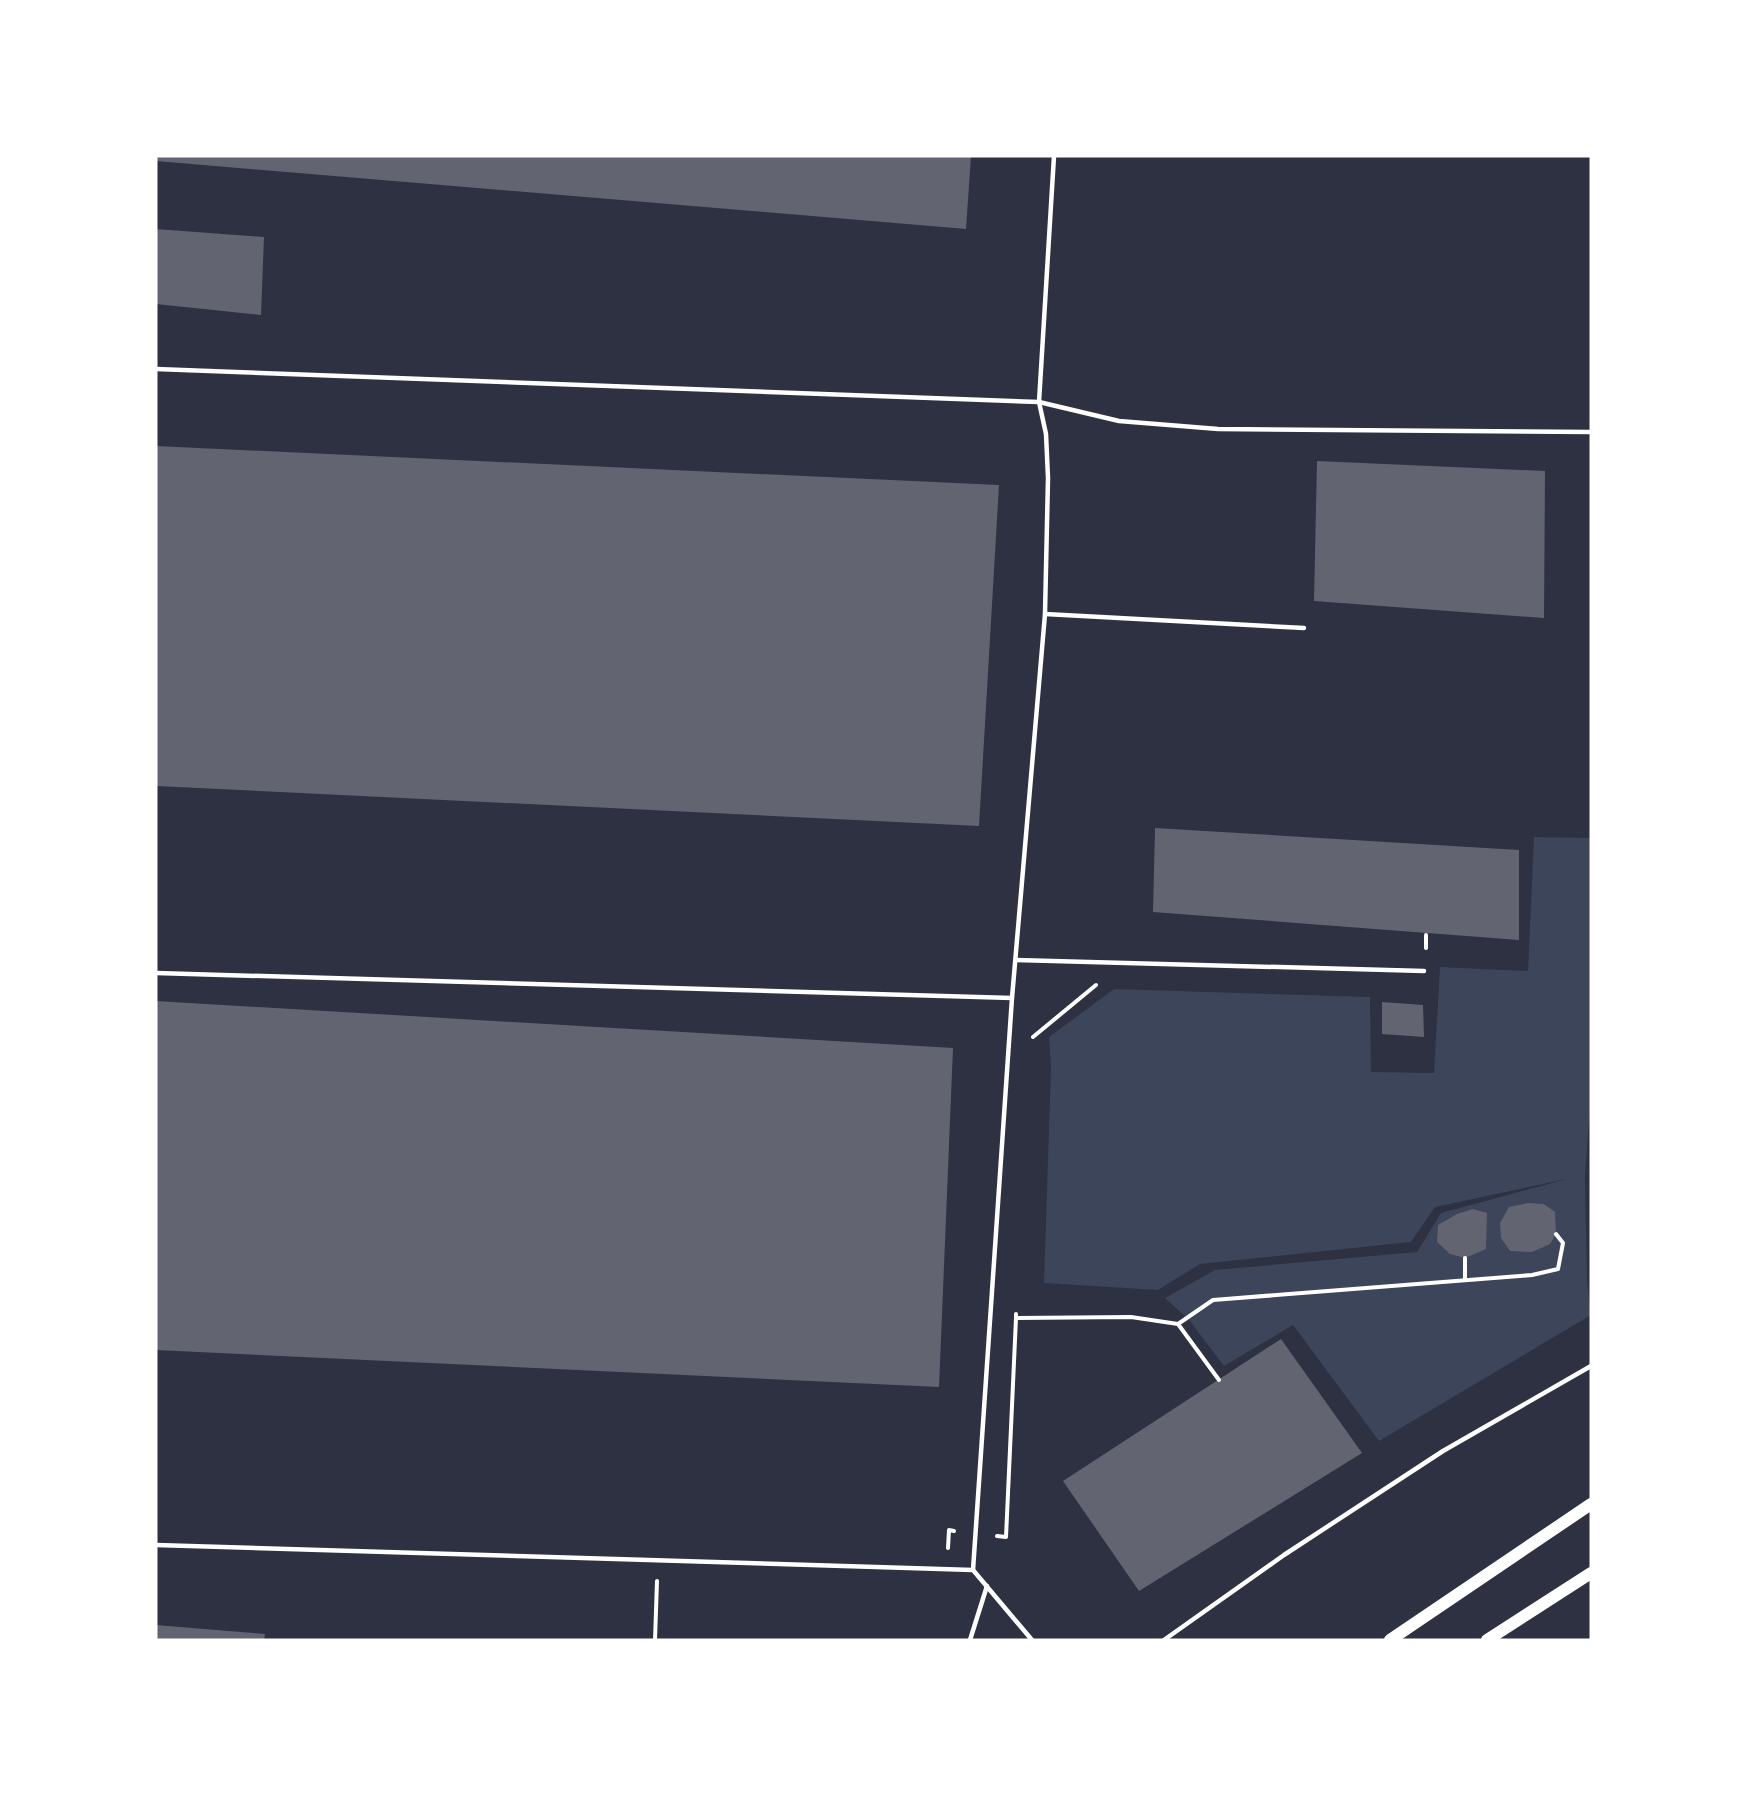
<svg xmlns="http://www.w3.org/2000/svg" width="1747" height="1796" viewBox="0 0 1747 1796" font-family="'Libre Baskerville',serif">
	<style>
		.green { fill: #3c4559 }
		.building { fill: #626471 }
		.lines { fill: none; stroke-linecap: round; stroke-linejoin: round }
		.path { stroke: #fff; stroke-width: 4 }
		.service { stroke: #fff; stroke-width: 4.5 }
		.secondary { stroke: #fff; stroke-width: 12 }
	</style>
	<rect width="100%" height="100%" fill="#2d3142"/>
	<polygon class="green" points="1534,837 1591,838 1591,1096 1585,1175 1587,1280 1591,1315 1379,1441 1293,1325 1224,1366 1189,1320 1165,1298 1215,1270 1417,1252 1441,1213 1567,1179 1435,1207 1411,1242 1200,1264 1158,1290 1044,1283 1051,1067 1049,1037 1114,989 1370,997 1371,1072 1434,1073 1440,967 1528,971"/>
	<g class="building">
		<polygon points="156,156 971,156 966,229 156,161"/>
		<polygon points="156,229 264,237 261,315 156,304"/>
		<polygon points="156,446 999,485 979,826 156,786"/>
		<polygon points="1317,461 1545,471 1544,618 1314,601"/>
		<polygon points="1155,828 1519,850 1519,940 1153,912"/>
		<polygon points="156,1001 953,1048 939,1387 156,1350"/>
		<polygon points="1382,1002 1423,1005 1424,1037 1382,1034"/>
		<polygon points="1528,1203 1544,1204 1555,1212 1556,1234 1550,1244 1532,1252 1510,1251 1501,1238 1500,1223 1509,1207"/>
		<polygon points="1473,1209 1487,1213 1486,1249 1465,1258 1450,1254 1437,1242 1438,1225 1457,1214"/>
		<polygon points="1281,1339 1362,1453 1139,1591 1063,1481"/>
		<polygon points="156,1625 265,1634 264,1640 156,1640"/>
	</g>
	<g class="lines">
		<g class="path">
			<polyline points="1426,948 1426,935"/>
			<polyline points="1033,1037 1096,985"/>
			<polyline points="1465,1258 1465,1280"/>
			<polyline points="1016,1314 1016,1318 1131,1317 1178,1324 1219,1380"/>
			<polyline points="1178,1324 1213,1300 1532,1275 1558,1269 1563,1243 1556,1234"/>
			<polyline points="997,1536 1006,1537 1016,1318"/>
			<polyline points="948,1548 949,1530 954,1531"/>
			<polyline points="655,1640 657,1581"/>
		</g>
		<g class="service">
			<polyline points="1054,156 1039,402 1119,421 1218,429 1591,432"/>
			<polyline points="156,369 1039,402 1046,434 1048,478 1045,614 1012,998 973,1570"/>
			<polyline points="1045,614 1304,628"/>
			<polyline points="1016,960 1424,971"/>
			<polyline points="156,973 1012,998"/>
			<polyline points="156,1545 973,1570 1032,1640"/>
			<polyline points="970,1640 987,1586"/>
			<polyline points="1164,1640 1284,1555 1443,1451 1591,1366"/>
		</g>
		<g class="secondary">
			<polyline points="1390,1640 1591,1504"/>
			<polyline points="1487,1640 1591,1573"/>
		</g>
	</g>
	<rect width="1747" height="1796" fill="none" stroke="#ffffff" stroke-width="315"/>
</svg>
